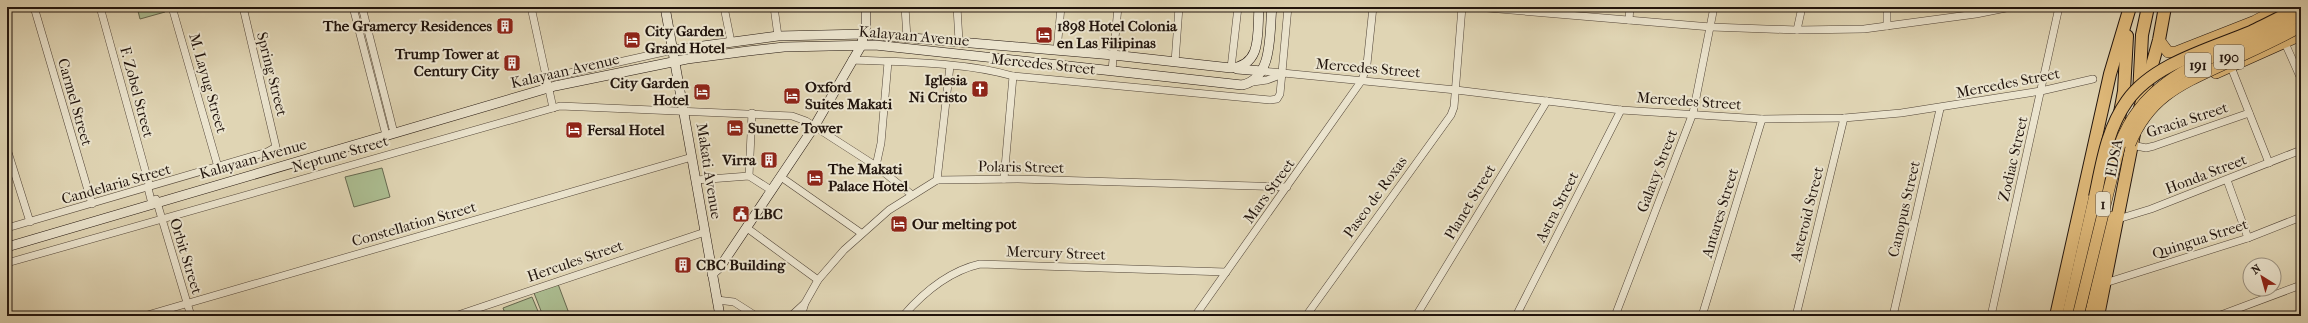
<svg xmlns="http://www.w3.org/2000/svg" width="2308" height="323" viewBox="0 0 2308 323" font-family="'IM FELL French Canon',serif">
	<style>
		.green { fill: #acbe92; stroke: #666950 }
		.lines { fill: none; stroke-linecap: round; stroke-linejoin: round }
		.street-casing { stroke: #514437; stroke-width: 8 }
		.secondary-casing { stroke: #21140d; stroke-width: 10 }
		.primary-casing { stroke: #21140d; stroke-width: 12 }
		.highway-casing { stroke: #21140d; stroke-width: 14 }
		.street { stroke: #ebe4ce; stroke-width: 7 }
		.secondary { stroke: #ebe4ce; stroke-width: 9 }
		.primary { stroke: #e0ba7a; stroke-width: 11 }
		.highway { stroke: #e0ba7a; stroke-width: 12 }
		.primary-bridge-casing { stroke: #21140d; stroke-width: 12; stroke-linecap: butt }
		.highway-bridge-casing { stroke: #21140d; stroke-width: 14; stroke-linecap: butt }
		.primary-bridge { stroke: #e0ba7a; stroke-width: 11 }
		.highway-bridge { stroke: #e0ba7a; stroke-width: 12 }
		.labels { text-anchor: middle; dominant-baseline: central; stroke-width: 4; stroke-linejoin: round; paint-order: stroke }
		.shield { fill: #ebe4ce; stroke: #5e5247; stroke-width: 1 }
		.shield-label { font-size: 14px; font-weight: bold; fill: #21140d }
		.poi-label { font-size: 15px; font-weight: bold; fill: #21140d; stroke: #ebe4ce; text-anchor: start }
		.street-label { font-size: 15px; fill: #21140d; stroke: #ebe4ce }
	</style>
	<rect width="100%" height="100%" fill="#e0d5b4"/>
	<filter id="stains"><feTurbulence type="fractalNoise" baseFrequency=".005" numOctaves="4"/><feColorMatrix values="0 0 0 0 .2 0 0 0 0 .09 0 0 0 0 .02 0 0 0 .5 -.17"/></filter>
	<radialGradient id="worn" r=".72"><stop offset=".6" stop-color="#630" stop-opacity="0"/><stop offset="1" stop-color="#630" stop-opacity=".3"/></radialGradient>
	<g class="green">
		<polygon points="137,7 164,7 165,12 140,19"/>
		<polygon points="382,168 390,197 354,207 345,177"/>
		<polygon points="558,284 570,316 543,316 534,293"/>
		<polygon points="532,297 540,316 506,316 503,308"/>
	</g>
	<g class="lines">
		<g class="street-casing">
			<g id="street">
				<polyline points="34,7 92,204"/>
				<polyline points="100,7 149,184 148,188 152,204"/>
				<polyline points="172,7 218,167"/>
				<polyline points="353,7 386,135"/>
				<polyline points="362,7 394,133"/>
				<polyline points="531,7 553,108"/>
				<polyline points="724,7 731,42"/>
				<polyline points="774,7 778,36"/>
				<polyline points="905,7 907,38"/>
				<polyline points="957,7 959,41"/>
				<polyline points="1475,7 1711,27 1797,30 1864,29 1976,14 2011,7"/>
				<polyline points="1629,20 1630,7"/>
				<polyline points="1887,26 1887,7"/>
				<polyline points="1797,30 1802,7"/>
				<polyline points="2285,43 2301,79"/>
				<polyline points="1057,50 1061,7"/>
				<path d="M852 60C903 62 965 62 1013 76L1270 100 1277 99 1280 94 1288 7"/>
				<polyline points="1175,62 1179,7"/>
				<polyline points="2231,67 2269,163"/>
				<polyline points="1231,68 1238,7"/>
				<polyline points="1112,70 1118,7"/>
				<polyline points="1262,71 1456,90 1621,110 1762,119 1844,118 1901,113 2041,91 2093,79"/>
				<polyline points="547,78 673,50"/>
				<polyline points="1253,82 1267,80 1283,74"/>
				<polyline points="2132,145 2146,148 2154,146 2249,113"/>
				<polyline points="7,149 30,222"/>
				<polyline points="876,166 881,143 888,62"/>
				<polyline points="749,176 752,113"/>
				<polyline points="781,177 861,233"/>
				<polyline points="1004,179 1013,76"/>
				<polyline points="696,180 749,176 771,190"/>
				<polyline points="937,180 950,66"/>
				<polyline points="2227,180 2248,238"/>
				<polyline points="156,199 191,316"/>
				<polyline points="2118,219 2151,209 2301,150"/>
				<polyline points="7,228 267,152 276,147 243,7"/>
				<polyline points="747,228 818,280"/>
				<polyline points="7,263 560,106 792,116 806,121 876,166 911,194"/>
				<polyline points="2105,283 2248,238 2301,217"/>
				<polyline points="717,300 734,302 756,316"/>
				<polyline points="144,316 692,157"/>
				<polyline points="455,316 705,232"/>
				<polyline points="791,316 804,304"/>
				<polyline points="801,316 805,303 818,280 844,250 889,210 937,180 1018,179 1287,187"/>
				<path d="M903 316C923 293 949 271 980 264L1226 272"/>
				<polyline points="1195,316 1362,80 1367,64 1373,7"/>
				<polyline points="1306,316 1451,115 1454,107 1462,7"/>
				<polyline points="1416,316 1547,101"/>
				<polyline points="1516,316 1621,110"/>
				<polyline points="1615,316 1693,113 1714,7"/>
				<polyline points="1702,316 1762,119"/>
				<polyline points="1796,316 1844,118"/>
				<polyline points="1893,316 1940,109"/>
				<polyline points="1991,316 2059,7"/>
				<polyline points="2218,316 2301,285"/>
			</g>
		</g>
		<g class="secondary-casing">
			<g id="secondary">
				<polyline points="665,7 720,316"/>
				<path d="M673 50 778 36 865 34 1113 55 1231 68C1263 65 1257 32 1259 7"/>
				<polyline points="1237,69 1262,71"/>
				<path d="M7 247 555 86 687 59 748 51 784 47 875 45 1242 85C1274 78 1269 32 1272 7"/>
				<polyline points="712,274 720,267 814,127 861,46 866,26 866,7"/>
			</g>
		</g>
		<g class="primary-casing">
			<g id="primary">
				<polyline points="2159,40 2168,52 2176,52 2255,21 2282,7"/>
				<polyline points="2216,73 2301,35"/>
				<polyline points="2090,316 2112,217"/>
			</g>
		</g>
		<g class="highway-casing">
			<g id="highway">
				<polyline points="2139,95 2142,35 2148,7"/>
				<polyline points="2139,112 2159,40 2165,7"/>
				<polyline points="2111,162 2124,91 2127,36"/>
				<polyline points="2056,316 2110,74 2130,7"/>
				<polyline points="2068,316 2095,197"/>
				<polyline points="2098,316 2134,134"/>
			</g>
		</g>
		<use href="#street" class="street"/>
		<use href="#secondary" class="secondary"/>
		<use href="#primary" class="primary"/>
		<use href="#highway" class="highway"/>
		<g class="primary-bridge-casing">
			<g id="primary-bridge">
				<path d="M2130 144C2149 97 2181 84 2224 64 2249 52 2274 41 2298 28"/>
				<path d="M2078 316 2120 144C2150 62 2235 57 2301 14"/>
			</g>
		</g>
		<g class="highway-bridge-casing">
			<path id="highway-bridge" d="M2095 197C2102 164 2107 129 2127 101 2153 64 2210 49 2251 32 2267 24 2284 16 2300 7"/>
		</g>
		<use href="#primary-bridge" class="primary-bridge"/>
		<use href="#highway-bridge" class="highway-bridge"/>
	</g>
	<defs>
		<g id="building-square" transform="scale(0.9)"><rect x="-9" y="-9" width="18" height="18" rx="4" fill="#8f2418" stroke="#ebe4ce"/><path d="M-4-6H4V6H1V3H-1V6H-4ZM-2.5-4.3h1.7v1.8h-1.7ZM.8-4.3h1.7v1.8H.8ZM-2.5-1h1.7V.8h-1.7ZM.8-1h1.7V.8H.8Z" fill="#fff"/></g>
		<g id="hotel-square" transform="scale(0.9)"><rect x="-9" y="-9" width="18" height="18" rx="4" fill="#8f2418" stroke="#ebe4ce"/><path d="M-6-4.5h1.5V1H6V5H4.5V3h-9V5H-6ZM-4 0a1.8 1.8 0 1 1 3.6 0ZM.5 0V-2.5h3Q6-2.5 6 0Z" fill="#fff"/></g>
		<g id="church-square" transform="scale(0.9)"><rect x="-9" y="-9" width="18" height="18" rx="4" fill="#8f2418" stroke="#ebe4ce"/><path d="M-1.2-6h2.4v3.5h3.3v2.4h-3.3V6h-2.4V-.1h-3.3v-2.4h3.3Z" fill="#fff"/></g>
		<g id="civic-square" transform="scale(0.9)"><rect x="-9" y="-9" width="18" height="18" rx="4" fill="#8f2418" stroke="#ebe4ce"/><path d="M-.6-6.5H3V-4.5H.6V-3L4-1V1h2V6H-6V1h2V-1L-.6-3ZM-1.2 2.5V6h2.4V2.5Z" fill="#fff"/></g>
	</defs>
	<g fill-rule="evenodd">
		<use href="#building-square" x="505" y="26"/>
		<use href="#hotel-square" x="1044" y="35"/>
		<use href="#hotel-square" x="632" y="40"/>
		<use href="#building-square" x="512" y="63"/>
		<use href="#church-square" x="980" y="89"/>
		<use href="#hotel-square" x="702" y="92"/>
		<use href="#hotel-square" x="792" y="96"/>
		<use href="#hotel-square" x="735" y="128"/>
		<use href="#hotel-square" x="574" y="130"/>
		<use href="#building-square" x="769" y="160"/>
		<use href="#hotel-square" x="815" y="178"/>
		<use href="#civic-square" x="741" y="214"/>
		<use href="#hotel-square" x="899" y="224"/>
		<use href="#building-square" x="683" y="265"/>
	</g>
	<g class="labels">
		<g class="shield">
			<rect x="2214" y="45" width="30" height="24" rx="3"/>
			<rect x="2185" y="53" width="26" height="24" rx="3"/>
			<rect x="2096" y="192" width="14" height="24" rx="3"/>
		</g>
		<g class="shield-label">
			<text x="2229" y="57">190</text>
			<text x="2198" y="65">191</text>
			<text x="2103" y="204">1</text>
		</g>
		<g class="poi-label">
			<text x="492" y="26" text-anchor="end">The Gramercy Residences</text>
			<text x="1057" y="26">1898 Hotel Colonia<tspan x="1057" dy="17">en Las Filipinas</tspan></text>
			<text x="645" y="31">City Garden<tspan x="645" dy="17">Grand Hotel</tspan></text>
			<text x="499" y="54" text-anchor="end">Trump Tower at<tspan x="499" dy="17">Century City</tspan></text>
			<text x="967" y="80" text-anchor="end">Iglesia<tspan x="967" dy="17">Ni Cristo</tspan></text>
			<text x="689" y="83" text-anchor="end">City Garden<tspan x="689" dy="17">Hotel</tspan></text>
			<text x="805" y="87">Oxford<tspan x="805" dy="17">Suites Makati</tspan></text>
			<text x="748" y="128">Sunette Tower</text>
			<text x="587" y="130">Fersal Hotel</text>
			<text x="756" y="160" text-anchor="end">Virra</text>
			<text x="828" y="169">The Makati<tspan x="828" dy="17">Palace Hotel</tspan></text>
			<text x="754" y="214">LBC</text>
			<text x="912" y="224">Our melting pot</text>
			<text x="696" y="265">CBC Building</text>
		</g>
		<g class="street-label">
			<text transform="translate(914 36) rotate(5)">Kalayaan Avenue</text>
			<text transform="translate(1043 64) rotate(6)">Mercedes Street</text>
			<text transform="translate(1368 68) rotate(5)">Mercedes Street</text>
			<text transform="translate(565 71) rotate(-13)">Kalayaan Avenue</text>
			<text transform="translate(272 74) rotate(76)">Spring Street</text>
			<text transform="translate(208 83) rotate(74)">M. Layug Street</text>
			<text transform="translate(2008 83) rotate(-11)">Mercedes Street</text>
			<text transform="translate(137 92) rotate(75)">F. Zobel Street</text>
			<text transform="translate(1689 101) rotate(4)">Mercedes Street</text>
			<text transform="translate(75 102) rotate(74)">Carmel Street</text>
			<text transform="translate(2187 120) rotate(-18)">Gracia Street</text>
			<text transform="translate(340 154) rotate(-16)">Neptune Street</text>
			<text transform="translate(2114 158) rotate(-79)">EDSA</text>
			<text transform="translate(253 159) rotate(-16)">Kalayaan Avenue</text>
			<text transform="translate(2013 159) rotate(-77)">Zodiac Street</text>
			<text transform="translate(1021 167) rotate(1)">Polaris Street</text>
			<text transform="translate(709 171) rotate(81)">Makati Avenue</text>
			<text transform="translate(1657 171) rotate(-69)">Galaxy Street</text>
			<text transform="translate(2206 174) rotate(-21)">Honda Street</text>
			<text transform="translate(116 184) rotate(-16)">Candelaria Street</text>
			<text transform="translate(1269 191) rotate(-54)">Mars Street</text>
			<text transform="translate(1375 197) rotate(-54)">Paseo de Roxas</text>
			<text transform="translate(1470 202) rotate(-59)">Planet Street</text>
			<text transform="translate(1557 207) rotate(-63)">Astra Street</text>
			<text transform="translate(1904 209) rotate(-77)">Canopus Street</text>
			<text transform="translate(1720 213) rotate(-73)">Antares Street</text>
			<text transform="translate(1807 214) rotate(-76)">Asteroid Street</text>
			<text transform="translate(414 224) rotate(-16)">Constellation Street</text>
			<text transform="translate(2200 239) rotate(-18)">Quingua Street</text>
			<text transform="translate(1056 253) rotate(2)">Mercury Street</text>
			<text transform="translate(186 256) rotate(73)">Orbit Street</text>
			<text transform="translate(575 261) rotate(-19)">Hercules Street</text>
		</g>
	</g>
	<rect width="2308" height="323" fill="none" stroke="#e0d5b4" stroke-width="24"/>
	<rect x="8" y="8" width="2292" height="307" fill="none" stroke="#21140d" stroke-width="2"/>
	<rect x="12" y="12" width="2284" height="299" fill="none" stroke="#21140d"/>
	<g transform="translate(2262 277) rotate(323)"><circle r="19" fill="#ebe4ce" stroke="#9a9181"/>
	<path d="M0-3L7 15L0 10L-7 15Z" fill="#8f2418"/>
	<text y="-6" font-size="11" font-weight="bold" text-anchor="middle" fill="#21140d">N</text>
	</g>
	<rect width="100%" height="100%" filter="url(#stains)"/>
	<rect width="100%" height="100%" fill="url(#worn)"/>
</svg>
